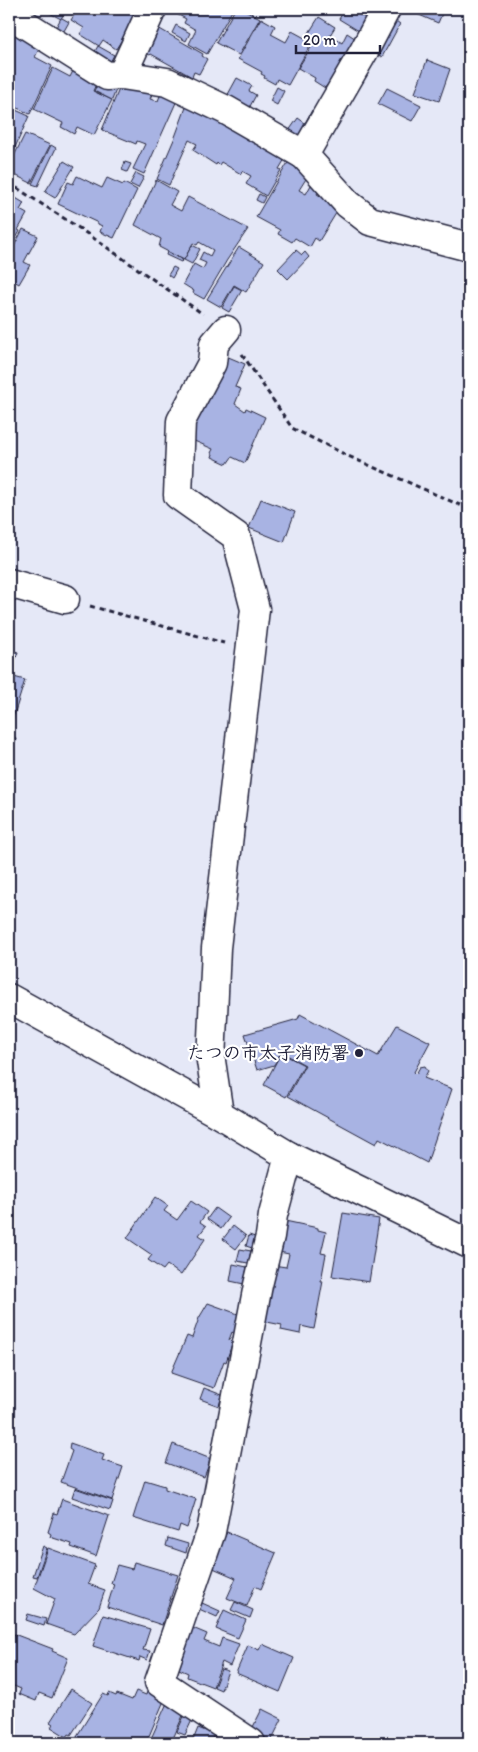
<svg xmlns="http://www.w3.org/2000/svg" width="478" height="1752" viewBox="0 0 478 1752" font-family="Itim,'Klee One',sans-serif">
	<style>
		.building { fill: #a8b3e3; stroke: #22223b }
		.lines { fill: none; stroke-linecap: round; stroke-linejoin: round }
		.street-casing { stroke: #22223b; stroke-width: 31 }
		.secondary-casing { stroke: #22223b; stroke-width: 31 }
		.path { stroke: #22223b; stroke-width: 3; stroke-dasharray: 5 4; stroke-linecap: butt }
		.street { stroke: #fff; stroke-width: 28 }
		.secondary { stroke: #fff; stroke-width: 28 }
		.poi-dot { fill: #22223b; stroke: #fff; stroke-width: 2 }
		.labels { text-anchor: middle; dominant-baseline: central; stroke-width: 4.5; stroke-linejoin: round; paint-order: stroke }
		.poi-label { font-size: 18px; font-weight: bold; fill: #22223b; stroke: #fff; text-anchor: end }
	</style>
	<rect width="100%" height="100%" fill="#e5e8f7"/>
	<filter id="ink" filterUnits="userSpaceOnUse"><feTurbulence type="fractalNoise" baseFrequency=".02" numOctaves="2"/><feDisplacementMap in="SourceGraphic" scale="10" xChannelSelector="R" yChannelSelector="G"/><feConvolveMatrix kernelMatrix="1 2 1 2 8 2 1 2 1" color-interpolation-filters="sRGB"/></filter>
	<g filter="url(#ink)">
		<g class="building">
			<polygon points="42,9 66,9 61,19"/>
			<polygon points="78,9 137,9 140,11 116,49 103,40 99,46 80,34 84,28 71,20"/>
			<polygon points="167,9 233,9 207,54 189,44 196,30 184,23 186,19"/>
			<polygon points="235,9 243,9 260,18 239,55 216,43"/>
			<polygon points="345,9 349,9 369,20 362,33 339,19"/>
			<polygon points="405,9 444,9 438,23"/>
			<polygon points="392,10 400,14 396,21 400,24 382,57 371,51"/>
			<polygon points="319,17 335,27 330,35 342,43 347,33 364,44 335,89 327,85 325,88 314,81 315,78 298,68 315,41 307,36"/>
			<polygon points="61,18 62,18 69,22 60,38 53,33"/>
			<polygon points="261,18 275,26 271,34 286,42 292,31 312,42 288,85 277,79 275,84 264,78 265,76 261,74 262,72 238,59"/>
			<polygon points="151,24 203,54 202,56 207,59 199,74 194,72 192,77 151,54 150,55 138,49"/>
			<polygon points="176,25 190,33 186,41 172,33"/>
			<polygon points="9,31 40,47 35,57 52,66 30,114 9,104"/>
			<polygon points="98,46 114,55 109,64 93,55"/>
			<polygon points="427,60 450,69 439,101 415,93"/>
			<polygon points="53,68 70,77 73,71 97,82 93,91 112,100 94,135 77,127 74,134 61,127 63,123 34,109"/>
			<polygon points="237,78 252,86 249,91 256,95 248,110 226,98"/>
			<polygon points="98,82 119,82 112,100 94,91"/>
			<polygon points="122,82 152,94 150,99 158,101 161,93 178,98 144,174 133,169 145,144 137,141 136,144 102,130"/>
			<polygon points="277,87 284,91 277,105 270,101"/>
			<polygon points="387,88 421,105 412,121 378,104"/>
			<polygon points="188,102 285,159 279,169 281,170 266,196 246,184 251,176 242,171 241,174 221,162 219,165 217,163 216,165 193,150 197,144 189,140 169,185 157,179 175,137"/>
			<polygon points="9,107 29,116 9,161"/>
			<polygon points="312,110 321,115 302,145 286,135 298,118 305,123"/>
			<polygon points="25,134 50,145 31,183 9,172 9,166"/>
			<polygon points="51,145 56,148 38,186 32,184"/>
			<polygon points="290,159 309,174 299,190 306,194 311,185 319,190 317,194 332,203 338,210 319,241 315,238 310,247 295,238 292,242 278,234 280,230 256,217"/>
			<polygon points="64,161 74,167 55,198 45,192"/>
			<polygon points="125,162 131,164 127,172 122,170"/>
			<polygon points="136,173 144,177 138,188 130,184"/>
			<polygon points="77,176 102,188 107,178 123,185 124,183 137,190 114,238 100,232 102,226 98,224 98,223 58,204 68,182 73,184"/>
			<polygon points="156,180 177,192 170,205 181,211 188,197 248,229 227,260 204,299 193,293 194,291 183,284 194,264 203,269 206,263 199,260 203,252 210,256 213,250 199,242 197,245 193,243 184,260 159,247 161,239 135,225"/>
			<polygon points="9,194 24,203 20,210 27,214 18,230 20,231 9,251"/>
			<polygon points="259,194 265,197 262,203 256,200"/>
			<polygon points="23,229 38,236 24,262 30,265 19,284 9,278 9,256"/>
			<polygon points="192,245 200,249 192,264 184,260"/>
			<polygon points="239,247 264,262 246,292 234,285 221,307 207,299"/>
			<polygon points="296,250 302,255 305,252 309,257 288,279 278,269"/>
			<polygon points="167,252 183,260 181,262 166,255"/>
			<polygon points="173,267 177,269 172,278 168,275"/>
			<polygon points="234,286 242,290 229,312 222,308"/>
			<polygon points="226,356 245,364 235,387 241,389 235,404 245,411 246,408 265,417 245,463 232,457 227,464 212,457 213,454 211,453 213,449 192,440 195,433 192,432"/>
			<polygon points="261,499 295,512 284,542 249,528"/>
			<polygon points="9,649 18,652 10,676 25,680 9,731"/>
			<polygon points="9,735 16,738 12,751 9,750"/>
			<polygon points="300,1014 378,1056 397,1025 430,1042 414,1072 416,1074 420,1067 425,1066 428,1071 424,1078 452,1089 427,1163 379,1138 376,1144 288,1096 305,1065 281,1052 274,1065 257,1070 245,1034 298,1019"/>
			<polygon points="281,1053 304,1065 286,1097 264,1085"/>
			<polygon points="155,1197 168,1206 164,1211 177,1220 191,1201 207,1212 200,1222 206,1226 199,1235 205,1239 181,1275 167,1265 163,1270 148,1260 152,1255 127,1238"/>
			<polygon points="215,1208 229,1218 221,1229 207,1219"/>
			<polygon points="343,1213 379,1219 369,1282 332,1276"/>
			<polygon points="285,1221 318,1228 318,1230 326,1232 321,1253 326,1254 321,1281 323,1281 314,1329 301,1326 300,1334 281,1330 282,1325 262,1321 273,1265 286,1267 289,1254 279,1252"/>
			<polygon points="233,1226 246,1236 236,1249 223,1239"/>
			<polygon points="249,1235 255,1237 252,1248 246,1246"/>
			<polygon points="240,1249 251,1251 248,1263 237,1261"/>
			<polygon points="233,1264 247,1267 244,1284 230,1281"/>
			<polygon points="208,1303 238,1314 235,1334 232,1332 229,1340 233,1341 226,1362 224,1361 214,1388 171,1373 187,1336 192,1338 199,1318"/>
			<polygon points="204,1388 222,1395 219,1406 200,1399"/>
			<polygon points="70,1443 104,1455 102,1460 123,1467 112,1500 61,1482 72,1451 69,1449"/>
			<polygon points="173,1444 211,1459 204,1477 166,1463"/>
			<polygon points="145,1480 165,1486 165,1489 196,1499 187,1528 180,1525 178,1532 133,1518"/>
			<polygon points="75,1488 113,1501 110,1510 72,1497"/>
			<polygon points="62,1499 109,1516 96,1556 71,1547 72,1544 50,1537 51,1534 48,1532 54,1513 57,1514"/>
			<polygon points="227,1532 276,1553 261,1589 255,1586 247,1606 227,1598 236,1578 211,1567"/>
			<polygon points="168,1538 188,1544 186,1553 166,1546"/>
			<polygon points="43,1546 47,1548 37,1577 33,1576"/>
			<polygon points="48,1548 95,1565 88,1584 105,1590 99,1608 74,1634 46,1624 55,1599 34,1588"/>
			<polygon points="134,1562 178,1575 162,1625 107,1607 114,1584 111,1583 117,1565 132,1569"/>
			<polygon points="235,1602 253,1610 250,1618 231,1610"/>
			<polygon points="202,1603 220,1611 217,1617 199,1609"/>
			<polygon points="224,1610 246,1620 238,1638 216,1629"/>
			<polygon points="28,1614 46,1619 44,1626 26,1620"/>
			<polygon points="103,1615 150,1629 143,1650 150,1651 147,1660 140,1657 139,1661 93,1646"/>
			<polygon points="188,1626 207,1634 204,1641 219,1647 222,1638 239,1644 230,1666 222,1662 213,1687 187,1677 188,1673 172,1666"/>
			<polygon points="14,1634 53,1649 52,1651 68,1658 52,1698 39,1693 36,1701 19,1694 21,1689 9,1684 9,1648"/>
			<polygon points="262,1644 294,1658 280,1692 236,1673 248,1645 259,1650"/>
			<polygon points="221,1669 228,1671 221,1690 214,1687"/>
			<polygon points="148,1688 166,1696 146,1743 101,1743 89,1738 86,1743 81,1743 75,1739 103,1694 108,1696 109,1693 116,1696 117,1694 132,1700 136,1691 146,1695"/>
			<polygon points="71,1689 92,1703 71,1735 69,1734 67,1737 51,1727 53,1724 50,1722"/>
			<polygon points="167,1703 185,1711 172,1741 168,1739 166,1743 149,1743"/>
			<polygon points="262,1709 282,1719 271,1741 251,1731"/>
			<polygon points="185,1714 193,1718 185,1735 177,1732"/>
			<polygon points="198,1728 214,1734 210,1743 192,1743"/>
			<polygon points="216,1735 228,1743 212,1743"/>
		</g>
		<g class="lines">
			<g class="street-casing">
				<g id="street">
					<polyline points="9,14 107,76 122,75 167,82 226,110 304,155 348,204 370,221 469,247"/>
					<polyline points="122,75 152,9"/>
					<polyline points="304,155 364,51 386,9"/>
					<polyline points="9,583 65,599"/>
					<polyline points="219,1114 211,1061 216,948 255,609 236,536 178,495 181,421 212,363 214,344 226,330"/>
					<polyline points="251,1743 159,1682 211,1532 258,1285 270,1236 273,1215 289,1156"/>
				</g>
			</g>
			<g class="secondary-casing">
				<polyline id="secondary" points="9,998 219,1114 289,1156 469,1244"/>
			</g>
			<g class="path">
				<polyline points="9,183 76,226 203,314"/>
				<polyline points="242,354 292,428 348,456 469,509"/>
				<polyline points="90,606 224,643"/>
			</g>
			<use href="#street" class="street"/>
			<use href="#secondary" class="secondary"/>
		</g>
	</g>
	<circle class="poi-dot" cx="359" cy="1053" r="5"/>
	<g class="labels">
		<g class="poi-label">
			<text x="349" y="1053">たつの市太子消防署</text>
		</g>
	</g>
	<rect width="478" height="1752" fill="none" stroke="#fff" stroke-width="30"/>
	<rect x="15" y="15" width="448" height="1722" fill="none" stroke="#22223b" stroke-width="2" filter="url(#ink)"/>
	<path d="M296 45v8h84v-8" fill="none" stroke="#22223b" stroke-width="2.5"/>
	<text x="303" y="45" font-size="15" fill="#22223b" stroke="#ffffff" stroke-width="4" paint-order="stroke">20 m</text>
</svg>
